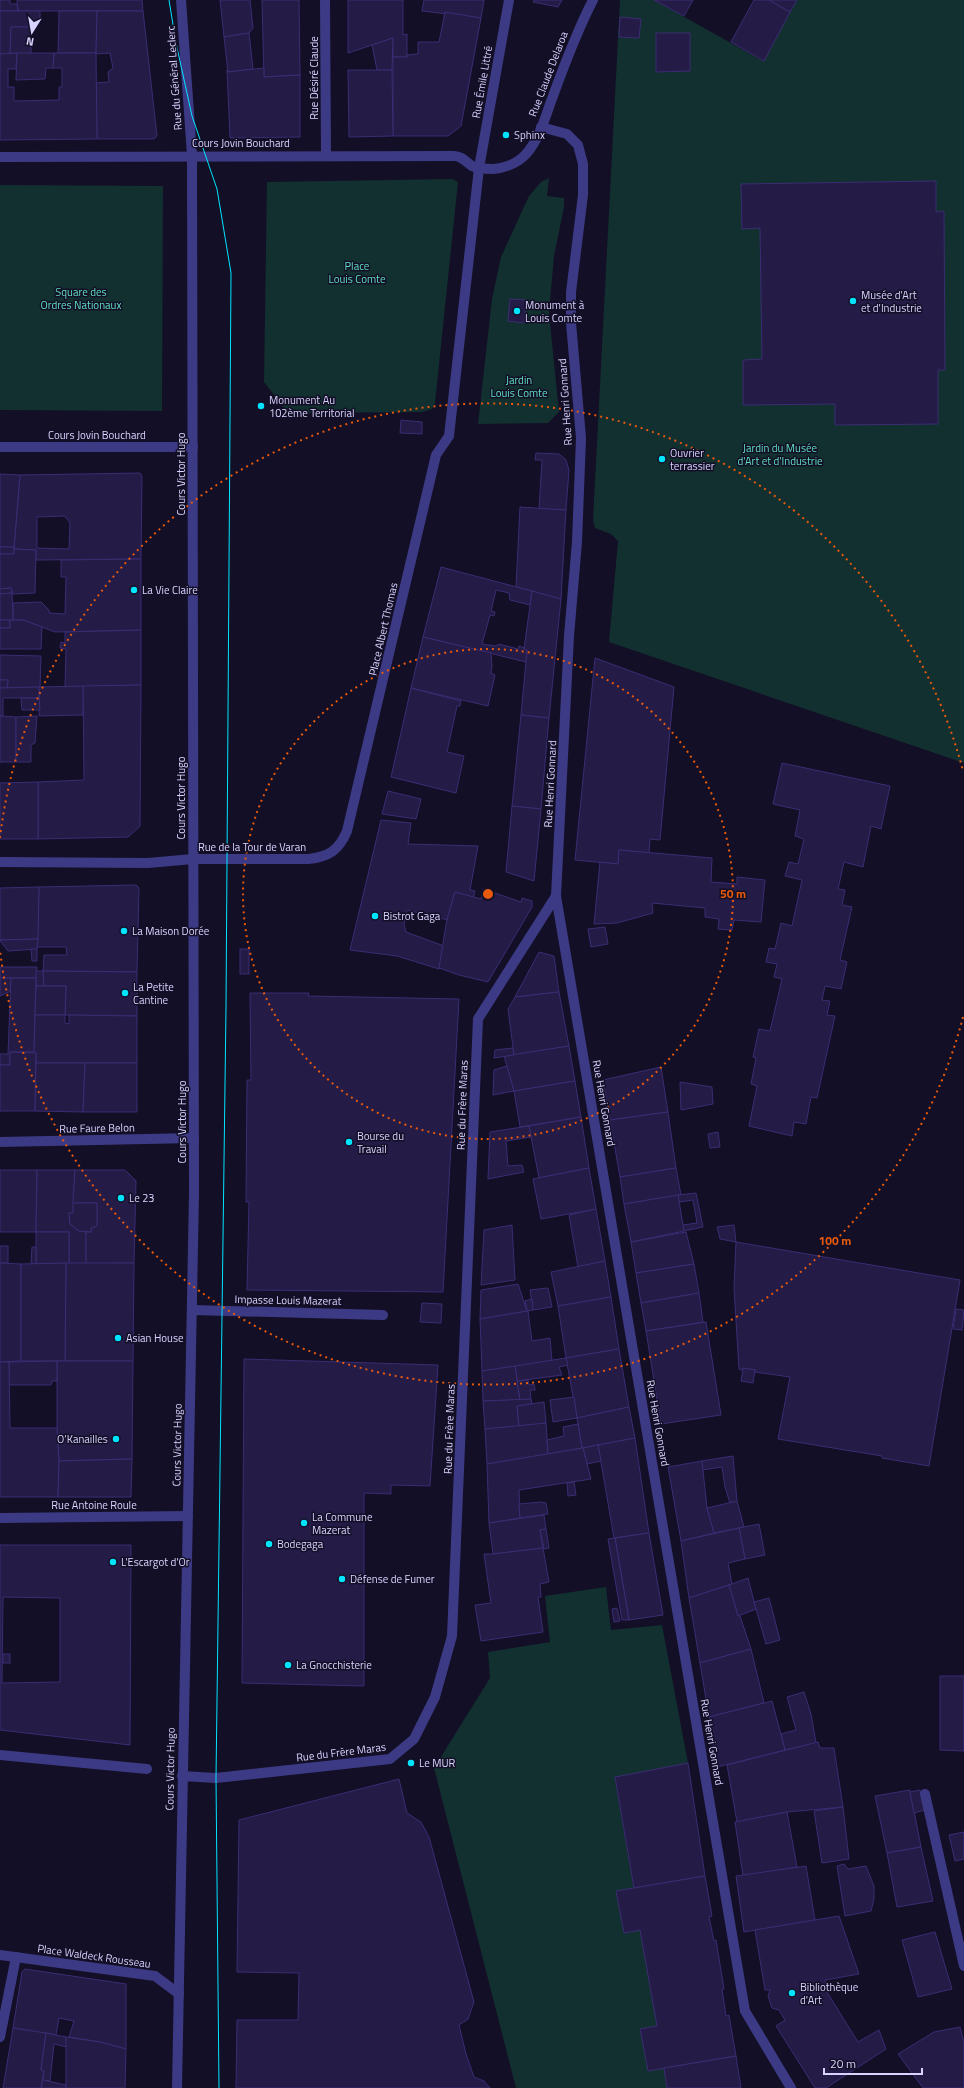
<svg xmlns="http://www.w3.org/2000/svg" width="964" height="2088" viewBox="0 0 964 2088" font-family="'Titillium Web',sans-serif">
	<style>
		.green { fill: #12302f }
		.building { fill: #241b47; stroke: #3b2d73; fill-rule: evenodd }
		.lines { fill: none; stroke-linecap: round; stroke-linejoin: round }
		.minor { stroke: #3d3a85; stroke-width: 10 }
		.tram { stroke: #00e5ff; stroke-width: 1 }
		.ring { fill: none; stroke: #e8590c; stroke-width: 2; stroke-dasharray: 2 4 }
		.poi-dot { fill: #00e5ff; stroke: #130f26; stroke-width: 1.5 }
		.labels { text-anchor: middle; dominant-baseline: central; stroke-width: 3; stroke-linejoin: round; paint-order: stroke }
		.street-label { font-size: 11px; fill: #d9d4ff; stroke: #130f26 }
		.poi-label { font-size: 11px; fill: #d9d4ff; stroke: #130f26; text-anchor: start }
		.park-label { font-size: 11px; fill: #5fe0c0; stroke: #130f26 }
		.centre { fill: #e8590c; stroke: #130f26; stroke-width: 2 }
		.ring-label { font-size: 12px; text-anchor: middle; font-weight: bold; fill: #e8590c; stroke: #130f26; stroke-width: 3; stroke-linejoin: round; paint-order: stroke }
	</style>
	<rect width="100%" height="100%" fill="#130f26"/>
	<g class="green">
		<polygon points="620,0 654,0 763,61 797,0 964,0 964,763 609,642 618,541 611,534 595,528 593,520"/>
		<polygon points="549,178 547,196 564,198 564,207 554,256 549,313 559,412 548,423 478,424 492,299 501,257 529,196 541,182"/>
		<polygon points="453,179 458,182 435,403 432,409 422,412 288,413 264,382 267,182"/>
		<polygon points="0,185 163,186 162,411 0,410"/>
		<polygon points="606,1587 611,1630 662,1625 688,1763 615,1778 657,2026 640,2029 664,2068 667,2088 516,2088 434,1768 490,1678 488,1652 550,1642 545,1596"/>
	</g>
	<g class="building">
		<polygon points="0,0 10,0 10,4 17,4 18,11 0,11"/>
		<polygon points="17,0 142,0 143,11 18,11"/>
		<polygon points="220,0 250,0 253,28 249,33 224,37"/>
		<polygon points="262,0 299,0 300,75 264,77"/>
		<polygon points="348,0 403,0 403,35 407,34 407,57 393,57 393,38 348,53"/>
		<polygon points="424,0 484,0 481,18 422,11"/>
		<polygon points="534,0 562,0 558,7 533,2"/>
		<polygon points="654,0 693,0 684,16"/>
		<polygon points="754,0 769,0 790,12 764,61 731,42"/>
		<polygon points="769,0 797,0 790,12"/>
		<polygon points="0,11 40,11 40,22 36,27 11,27 10,54 0,54"/>
		<polygon points="59,11 97,11 96,53 58,53"/>
		<polygon points="97,11 143,11 157,136 154,139 97,139 96,83 109,82 108,72 113,68 110,53 96,54"/>
		<polygon points="445,12 481,18 461,126 448,136 393,136 393,57 407,57 407,55 418,54 418,42 439,42"/>
		<polygon points="620,17 641,19 639,38 619,37"/>
		<polygon points="11,27 34,27 35,31 31,31 31,53 10,54"/>
		<polygon points="249,33 253,69 228,72 224,37"/>
		<polygon points="656,33 690,33 690,71 656,72"/>
		<polygon points="393,38 392,70 377,70 372,45"/>
		<polygon points="17,53 16,69 8,69 8,87 14,87 14,101 59,100 59,87 62,87 62,68 53,68 54,53 96,53 97,139 0,140 0,54"/>
		<polygon points="17,53 54,53 53,68 46,68 45,79 16,80"/>
		<polygon points="264,68 264,77 300,75 300,137 230,138 227,70 228,72"/>
		<polygon points="348,70 392,70 393,136 349,137"/>
		<polygon points="936,181 936,212 944,211 945,370 938,370 938,424 835,425 835,404 743,405 743,360 762,359 760,228 742,229 741,184"/>
		<polygon points="510,299 526,300 524,323 508,321"/>
		<polygon points="401,420 422,422 422,434 400,433"/>
		<polygon points="536,453 559,454 566,460 569,470 566,510 539,509 542,460 535,460"/>
		<path d="M140 473 142 476 141 559 36 560V550L14 549 20 475ZM65 516 70 523 69 549 37 548V517Z"/>
		<polygon points="0,474 20,475 14,547 0,547"/>
		<polygon points="520,507 566,510 561,599 516,587"/>
		<rect x="0" y="547" width="14" height="7"/>
		<polygon points="14,549 36,550 35,593 13,594 11,588 0,589 0,554 14,554"/>
		<polygon points="141,559 141,630 55,632 23,620 13,620 13,603 41,602 49,610 49,613 65,614 66,577 61,577 61,560"/>
		<polygon points="441,567 532,591 530,605 510,600 509,593 496,590 491,611 495,612 494,616 490,615 482,644 496,646 499,644 518,649 519,646 525,648 524,649 527,650 526,662 423,637"/>
		<polygon points="11,588 12,593 0,594 0,589"/>
		<polygon points="532,591 561,599 549,718 521,715 527,650 524,649"/>
		<polygon points="12,593 13,620 0,620 0,594"/>
		<rect x="0" y="620" width="10" height="8"/>
		<polygon points="10,620 23,620 42,627 41,649 0,649 0,628 10,628"/>
		<polygon points="141,630 141,685 65,687 66,649 60,648 61,642 65,643 65,632"/>
		<polygon points="423,637 491,653 492,666 491,673 495,675 488,706 411,688"/>
		<polygon points="0,655 41,656 40,687 7,688 8,680 0,680"/>
		<polygon points="595,658 674,687 660,840 650,839 649,853 619,850 618,864 575,860"/>
		<polygon points="0,680 8,680 7,688 0,688"/>
		<polygon points="141,685 140,826 128,837 38,839 38,782 84,780 83,686"/>
		<polygon points="83,686 83,715 39,716 39,687"/>
		<polygon points="39,687 39,698 3,698 3,716 0,716 0,688"/>
		<polygon points="411,688 461,701 460,706 457,706 447,752 464,756 456,793 391,777"/>
		<polygon points="21,698 39,698 40,710 22,710"/>
		<polygon points="521,715 549,718 541,809 512,806"/>
		<polygon points="0,716 16,717 16,762 0,762"/>
		<polygon points="37,716 35,743 31,745 31,762 16,762 16,717"/>
		<polygon points="782,763 890,786 881,829 871,826 863,867 844,862 838,889 845,890 842,905 852,907 840,960 847,962 841,989 825,986 822,1000 830,1001 827,1015 835,1016 817,1098 811,1097 806,1124 794,1122 792,1136 749,1126 757,1086 751,1084 756,1058 753,1057 759,1029 770,1031 782,979 774,977 777,964 766,962 769,948 775,949 781,923 792,926 802,880 785,876 789,862 798,864 804,839 795,836 800,810 773,804"/>
		<polygon points="38,782 38,839 0,839 0,783"/>
		<polygon points="388,791 421,799 416,819 382,814"/>
		<polygon points="512,806 541,809 534,881 506,872"/>
		<polygon points="381,820 411,823 408,844 478,846 470,890 475,891 473,898 455,892 448,920 407,910 404,924 406,932 444,946 439,969 397,956 350,950"/>
		<polygon points="619,850 712,858 711,882 737,884 737,877 765,880 761,922 734,920 732,930 718,929 719,919 705,917 705,908 652,903 653,913 617,923 594,924 600,862 618,864"/>
		<polygon points="136,885 139,888 137,972 43,971 44,955 67,955 66,947 37,947 39,887"/>
		<polygon points="39,887 38,939 0,940 0,888"/>
		<polygon points="483,889 521,902 522,898 532,901 532,907 488,982 459,975 439,968 447,919 455,892 481,899"/>
		<polygon points="605,927 608,944 591,947 588,929"/>
		<polygon points="38,939 37,949 8,951 0,941 1,940"/>
		<polygon points="31,949 37,949 37,961 32,961"/>
		<rect x="240" y="949" width="9" height="25"/>
		<polygon points="539,952 554,956 559,992 515,997"/>
		<polygon points="0,967 37,967 36,978 0,978"/>
		<polygon points="36,971 43,971 44,986 36,986"/>
		<polygon points="43,971 137,972 137,1016 65,1015 66,986 44,986"/>
		<polygon points="0,978 11,978 11,991 0,996"/>
		<polygon points="11,978 36,978 34,1052 10,1052 10,1065 0,1065 0,1054 8,1054"/>
		<polygon points="36,986 66,986 65,1015 35,1015"/>
		<polygon points="559,992 569,1046 514,1055 508,1009 515,997"/>
		<polygon points="250,993 309,993 308,996 459,999 443,1292 247,1290 249,1202 246,1202 247,1080 251,1080"/>
		<polygon points="35,1015 65,1015 65,1023 69,1024 69,1015 137,1016 137,1063 36,1063 36,1053 34,1052"/>
		<polygon points="569,1046 575,1081 514,1091 504,1056"/>
		<polygon points="513,1048 514,1055 494,1058 495,1050"/>
		<polygon points="10,1052 36,1053 35,1111 0,1111 0,1065 10,1065"/>
		<polygon points="36,1063 85,1063 83,1112 35,1111"/>
		<polygon points="85,1063 137,1063 137,1112 83,1112"/>
		<polygon points="507,1066 514,1091 493,1095 494,1070"/>
		<polygon points="661,1067 668,1112 610,1120 603,1080"/>
		<polygon points="575,1081 581,1117 520,1127 514,1091"/>
		<polygon points="680,1082 712,1087 713,1104 681,1110"/>
		<polygon points="668,1112 676,1168 620,1177 610,1120"/>
		<polygon points="581,1117 589,1168 539,1178 529,1126"/>
		<polygon points="529,1126 531,1137 506,1141 508,1166 522,1165 524,1172 488,1179 490,1132"/>
		<polygon points="718,1132 720,1147 710,1148 708,1134"/>
		<polygon points="589,1168 596,1209 541,1219 533,1179"/>
		<polygon points="676,1168 681,1195 624,1204 620,1177"/>
		<polygon points="0,1170 37,1170 36,1232 0,1232"/>
		<polygon points="37,1170 75,1170 73,1213 69,1213 70,1224 77,1230 86,1232 86,1264 69,1264 69,1232 36,1232"/>
		<polygon points="75,1170 125,1170 136,1181 134,1263 86,1264 86,1232 91,1232 91,1228 95,1227 97,1225 97,1203 73,1203"/>
		<polygon points="696,1193 703,1227 684,1231 683,1225 697,1223 693,1200 679,1202 678,1195"/>
		<polygon points="678,1195 684,1231 631,1242 624,1204"/>
		<polygon points="73,1203 97,1203 97,1225 95,1227 91,1228 91,1232 79,1231 70,1224 69,1213 73,1213"/>
		<polygon points="596,1209 605,1261 578,1267 569,1215"/>
		<polygon points="512,1225 515,1280 481,1285 484,1230"/>
		<polygon points="734,1225 736,1242 720,1239 717,1227"/>
		<rect x="36" y="1232" width="33" height="32"/>
		<polygon points="686,1232 694,1264 636,1273 631,1242"/>
		<polygon points="736,1242 960,1280 929,1466 882,1458 882,1456 778,1439 790,1377 755,1372 755,1370 743,1368 742,1370 739,1369 734,1288"/>
		<rect x="0" y="1246" width="8" height="17"/>
		<polygon points="32,1247 36,1247 36,1264 31,1263"/>
		<polygon points="605,1261 611,1297 558,1306 551,1272"/>
		<polygon points="0,1263 21,1264 21,1361 0,1362"/>
		<polygon points="66,1263 134,1263 133,1361 65,1361"/>
		<polygon points="66,1263 65,1361 21,1361 21,1264"/>
		<polygon points="694,1264 699,1293 641,1303 636,1273"/>
		<polygon points="518,1284 527,1311 480,1319 481,1290"/>
		<polygon points="548,1288 552,1307 533,1310 530,1290"/>
		<polygon points="699,1293 703,1322 646,1331 641,1303"/>
		<polygon points="611,1297 619,1349 566,1358 558,1306"/>
		<polygon points="532,1299 533,1310 527,1311 525,1301"/>
		<polygon points="422,1303 442,1304 441,1323 420,1322"/>
		<polygon points="956,1309 964,1310 962,1330 953,1329"/>
		<polygon points="528,1311 532,1341 550,1338 552,1361 482,1371 480,1319"/>
		<polygon points="706,1322 721,1415 661,1424 646,1331"/>
		<polygon points="619,1349 629,1407 577,1418 566,1358"/>
		<polygon points="566,1358 568,1365 559,1367 562,1375 517,1381 515,1366"/>
		<polygon points="244,1359 438,1365 430,1486 391,1485 391,1494 364,1493 364,1686 242,1683"/>
		<polygon points="57,1361 133,1361 132,1459 59,1461 57,1428"/>
		<polygon points="57,1361 57,1381 52,1381 51,1385 9,1385 9,1362"/>
		<polygon points="0,1362 9,1362 10,1428 57,1428 59,1461 58,1497 0,1497"/>
		<polygon points="515,1366 520,1400 483,1401 482,1371"/>
		<polygon points="743,1368 755,1370 753,1383 741,1381"/>
		<polygon points="528,1380 529,1385 534,1384 535,1390 530,1390 531,1399 520,1400 517,1381"/>
		<polygon points="574,1397 577,1418 553,1422 550,1400"/>
		<polygon points="531,1399 532,1404 517,1406 519,1427 485,1429 483,1401"/>
		<polygon points="544,1402 546,1423 519,1427 517,1406"/>
		<polygon points="629,1407 635,1438 582,1448 577,1418"/>
		<polygon points="546,1423 548,1454 487,1464 485,1429"/>
		<polygon points="578,1424 582,1448 548,1454 547,1440 564,1436 563,1427"/>
		<polygon points="635,1438 649,1533 614,1538 598,1445"/>
		<polygon points="598,1445 601,1461 587,1464 583,1448"/>
		<polygon points="583,1448 591,1479 519,1490 520,1518 489,1523 487,1464"/>
		<polygon points="733,1456 737,1501 730,1503 725,1487 722,1467 702,1470 702,1461"/>
		<polygon points="132,1459 131,1497 58,1497 59,1461"/>
		<polygon points="702,1461 707,1508 714,1533 681,1541 668,1467"/>
		<polygon points="574,1482 576,1495 568,1496 567,1483"/>
		<polygon points="737,1501 744,1527 714,1533 707,1508"/>
		<polygon points="541,1502 546,1503 548,1514 520,1518 519,1504"/>
		<polygon points="544,1515 546,1529 540,1530 543,1548 493,1554 489,1523"/>
		<polygon points="759,1524 765,1555 745,1559 739,1528"/>
		<polygon points="739,1528 745,1559 728,1563 732,1584 689,1598 681,1541"/>
		<polygon points="546,1529 549,1548 544,1549 540,1530"/>
		<polygon points="649,1533 663,1615 629,1620 615,1538"/>
		<polygon points="615,1538 629,1620 622,1620 608,1539"/>
		<path d="M0 1545H131L130 1745 0 1730ZM3 1597 60 1598V1682L2 1683Z"/>
		<polygon points="543,1548 549,1582 540,1584 541,1597 538,1597 543,1632 481,1641 475,1605 491,1603 484,1554 493,1554"/>
		<polygon points="748,1578 756,1609 738,1616 729,1585"/>
		<polygon points="729,1585 738,1616 740,1616 751,1649 700,1663 689,1598"/>
		<polygon points="769,1598 780,1640 766,1644 754,1602"/>
		<polygon points="617,1608 620,1621 614,1622 612,1609"/>
		<polygon points="751,1649 764,1703 709,1717 700,1663"/>
		<rect x="3" y="1654" width="7" height="9"/>
		<polygon points="940,1676 964,1676 964,1751 940,1750"/>
		<polygon points="804,1692 811,1714 816,1743 785,1750 781,1734 796,1730 787,1697"/>
		<polygon points="772,1701 785,1750 717,1767 709,1717"/>
		<polygon points="818,1742 820,1748 834,1748 843,1807 787,1812 737,1822 727,1765"/>
		<polygon points="688,1763 705,1876 634,1888 615,1777"/>
		<polygon points="399,1779 407,1813 421,1822 429,1837 474,2002 468,2019 459,2025 466,2054 474,2077 484,2081 490,2088 236,2088 237,2020 298,2020 299,1973 237,1972 239,1820"/>
		<polygon points="910,1790 921,1847 887,1853 875,1796"/>
		<polygon points="920,1790 925,1810 914,1813 910,1792"/>
		<polygon points="843,1807 849,1859 822,1863 814,1811"/>
		<polygon points="787,1812 797,1867 743,1876 735,1822"/>
		<polygon points="964,1832 964,1859 955,1861 949,1835"/>
		<polygon points="921,1847 933,1901 897,1907 887,1853"/>
		<polygon points="844,1864 848,1869 866,1866 874,1886 874,1899 871,1911 845,1916 837,1866"/>
		<polygon points="806,1866 815,1920 744,1932 736,1876"/>
		<polygon points="705,1876 712,1916 709,1917 714,1941 716,1940 724,1989 722,1989 726,2016 729,2015 736,2056 648,2071 640,2029 657,2026 640,1930 624,1933 616,1891"/>
		<polygon points="839,1916 859,1974 825,1980 827,1992 858,2042 879,2030 886,2049 826,2088 815,2088 776,2026 785,2020 779,2010 772,2008 768,1996 770,1990 765,1990 755,1930"/>
		<polygon points="935,1932 952,1989 918,1997 902,1940"/>
		<polygon points="25,1969 126,1984 126,2049 100,2042 69,2037 74,2021 59,2018 56,2035 13,2028 22,1972"/>
		<polygon points="960,2027 964,2043 964,2088 923,2088 898,2054 934,2032"/>
		<polygon points="13,2028 46,2033 41,2070 44,2071 41,2088 3,2088"/>
		<polygon points="46,2033 66,2037 67,2047 54,2044 50,2081 43,2080 44,2071 41,2070"/>
		<polygon points="66,2037 100,2042 126,2049 125,2088 66,2088"/>
		<polygon points="736,2056 741,2088 667,2088 664,2068"/>
		<polygon points="43,2080 66,2085 66,2088 41,2088"/>
	</g>
	<g class="lines">
		<g class="minor">
			<polyline points="325,0 326,155"/>
			<polyline points="541,127 567,134 578,145 583,164 583,195 571,292 571,323 581,438 577,542 569,636 556,896 745,2011 791,2088"/>
			<path d="M0 157 454 156C462 156 466 162 472 166 478 169 487 169 493 169 505 168 518 163 526 154 540 139 546 114 553 96 565 63 577 31 593 0"/>
			<polyline points="0,447 193,447"/>
			<path d="M0 862 148 863 193 859H308C329 857 339 850 347 831L436 455 449 436 479 168 509 0"/>
			<polyline points="0,1142 194,1138"/>
			<polyline points="192,1310 383,1315"/>
			<polyline points="0,1518 188,1516"/>
			<polyline points="0,1755 147,1769"/>
			<polyline points="182,1776 216,1778 390,1759 414,1739 435,1697 452,1636 478,1019 556,896"/>
			<polyline points="925,1794 964,1966"/>
			<polyline points="0,1955 155,1976 179,1994"/>
			<polyline points="0,2037 16,1957"/>
			<polyline points="177,2088 194,1193 192,155 181,0"/>
		</g>
		<polyline class="tram" points="169,0 176,43 192,116 217,189 231,273 226,1008 216,1778 219,2088"/>
	</g>
	<g class="ring">
		<circle cx="488" cy="894" r="245"/>
		<path d="M963 1017A491 491 0 0 1 0 950M0 838A491 491 0 0 1 963 771"/>
	</g>
	<g class="poi-dot">
		<circle cx="506" cy="135" r="4"/>
		<circle cx="853" cy="301" r="4"/>
		<circle cx="517" cy="311" r="4"/>
		<circle cx="261" cy="406" r="4"/>
		<circle cx="662" cy="459" r="4"/>
		<circle cx="134" cy="590" r="4"/>
		<circle cx="375" cy="916" r="4"/>
		<circle cx="124" cy="931" r="4"/>
		<circle cx="125" cy="993" r="4"/>
		<circle cx="349" cy="1142" r="4"/>
		<circle cx="121" cy="1198" r="4"/>
		<circle cx="118" cy="1338" r="4"/>
		<circle cx="116" cy="1439" r="4"/>
		<circle cx="304" cy="1523" r="4"/>
		<circle cx="269" cy="1544" r="4"/>
		<circle cx="113" cy="1562" r="4"/>
		<circle cx="342" cy="1579" r="4"/>
		<circle cx="288" cy="1665" r="4"/>
		<circle cx="411" cy="1763" r="4"/>
		<circle cx="792" cy="1993" r="4"/>
	</g>
	<g class="labels">
		<g class="street-label">
			<text transform="translate(548 74) rotate(-69)">Rue Claude Delaroa</text>
			<text transform="translate(174 78) rotate(-94)">Rue du Général Leclerc</text>
			<text transform="translate(314 78) rotate(-90)">Rue Désiré Claude</text>
			<text transform="translate(482 82) rotate(-80)">Rue Émile Littré</text>
			<text x="241" y="143">Cours Jovin Bouchard</text>
			<text transform="translate(565 402) rotate(-94)">Rue Henri Gonnard</text>
			<text x="97" y="435">Cours Jovin Bouchard</text>
			<text transform="translate(181 474) rotate(-90)">Cours Victor Hugo</text>
			<text transform="translate(383 629) rotate(-77)">Place Albert Thomas</text>
			<text transform="translate(550 784) rotate(-87)">Rue Henri Gonnard</text>
			<text transform="translate(181 798) rotate(-90)">Cours Victor Hugo</text>
			<text x="252" y="847">Rue de la Tour de Varan</text>
			<text transform="translate(604 1103) rotate(80)">Rue Henri Gonnard</text>
			<text transform="translate(462 1105) rotate(-88)">Rue du Frère Maras</text>
			<text transform="translate(182 1122) rotate(-90)">Cours Victor Hugo</text>
			<text transform="translate(97 1128) rotate(-1)">Rue Faure Belon</text>
			<text transform="translate(288 1300) rotate(1)">Impasse Louis Mazerat</text>
			<text transform="translate(658 1423) rotate(80)">Rue Henri Gonnard</text>
			<text transform="translate(449 1429) rotate(-88)">Rue du Frère Maras</text>
			<text transform="translate(177 1445) rotate(-89)">Cours Victor Hugo</text>
			<text x="94" y="1505">Rue Antoine Roule</text>
			<text transform="translate(712 1742) rotate(80)">Rue Henri Gonnard</text>
			<text transform="translate(341 1752) rotate(-7)">Rue du Frère Maras</text>
			<text transform="translate(170 1769) rotate(-89)">Cours Victor Hugo</text>
			<text transform="translate(94 1956) rotate(8)">Place Waldeck Rousseau</text>
		</g>
		<g class="poi-label">
			<text x="514" y="135">Sphinx</text>
			<text x="861" y="295">Musée d'Art<tspan x="861" dy="13">et d'Industrie</tspan></text>
			<text x="525" y="305">Monument à<tspan x="525" dy="13">Louis Comte</tspan></text>
			<text x="269" y="400">Monument Au<tspan x="269" dy="13">102ème Territorial</tspan></text>
			<text x="670" y="453">Ouvrier<tspan x="670" dy="13">terrassier</tspan></text>
			<text x="142" y="590">La Vie Claire</text>
			<text x="383" y="916">Bistrot Gaga</text>
			<text x="132" y="931">La Maison Dorée</text>
			<text x="133" y="987">La Petite<tspan x="133" dy="13">Cantine</tspan></text>
			<text x="357" y="1136">Bourse du<tspan x="357" dy="13">Travail</tspan></text>
			<text x="129" y="1198">Le 23</text>
			<text x="126" y="1338">Asian House</text>
			<text x="108" y="1439" text-anchor="end">O’Kanailles</text>
			<text x="312" y="1517">La Commune<tspan x="312" dy="13">Mazerat</tspan></text>
			<text x="277" y="1544">Bodegaga</text>
			<text x="121" y="1562">L'Escargot d'Or</text>
			<text x="350" y="1579">Défense de Fumer</text>
			<text x="296" y="1665">La Gnocchisterie</text>
			<text x="419" y="1763">Le MUR</text>
			<text x="800" y="1987">Bibliothèque<tspan x="800" dy="13">d'Art</tspan></text>
		</g>
		<g class="park-label">
			<text x="357" y="266">Place<tspan x="357" dy="13">Louis Comte</tspan></text>
			<text x="81" y="292">Square des<tspan x="81" dy="13">Ordres Nationaux</tspan></text>
			<text x="519" y="380">Jardin<tspan x="519" dy="13">Louis Comte</tspan></text>
			<text x="780" y="448">Jardin du Musée<tspan x="780" dy="13">d'Art et d'Industrie</tspan></text>
		</g>
	</g>
	<circle cx="488" cy="894" r="6" class="centre"/>
	<g class="ring-label">
		<text x="733" y="898">50 m</text>
		<text x="835" y="1245">100 m</text>
	</g>
	<g transform="translate(32 32) rotate(191)" stroke="#130f26" stroke-width="3" paint-order="stroke">
	<path d="M0-3L7 15L0 10L-7 15Z" fill="#d9d4ff"/>
	<text y="-6" font-size="11" font-weight="bold" text-anchor="middle" fill="#d9d4ff">N</text>
	</g>
	<path d="M824 2068v6h98v-6" fill="none" stroke="#d9d4ff" stroke-width="2"/>
	<text x="830" y="2068" font-size="12" fill="#d9d4ff" stroke="#130f26" stroke-width="3" paint-order="stroke">20 m</text>
</svg>
